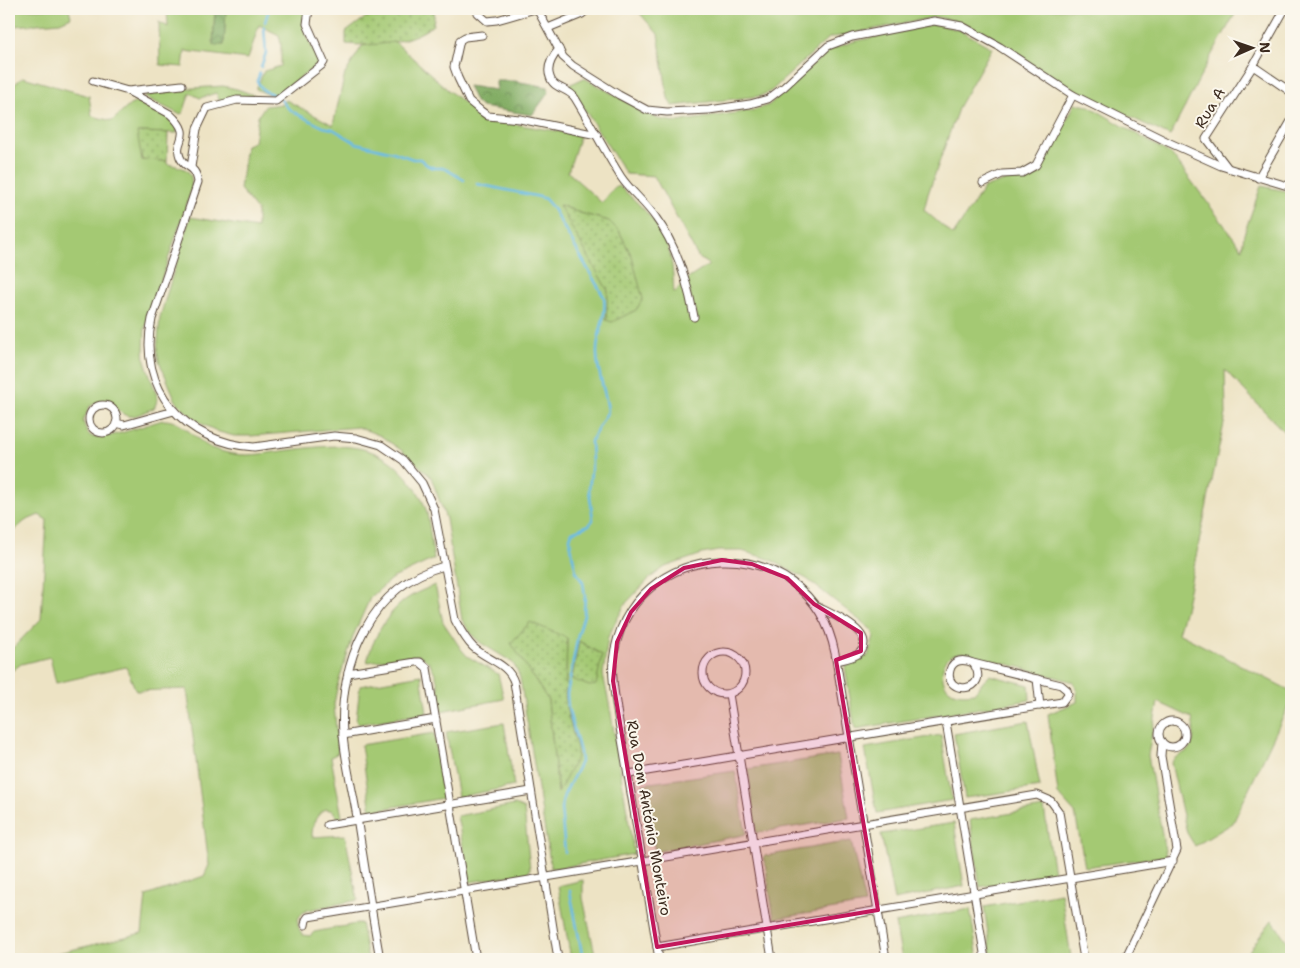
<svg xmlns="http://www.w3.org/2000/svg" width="1300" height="968" viewBox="0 0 1300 968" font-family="'Shantell Sans',sans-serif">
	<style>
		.green { fill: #a4c973; stroke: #707a48; fill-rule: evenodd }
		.forest { fill: url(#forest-crowns); stroke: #5f6c42 }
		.garden { fill: url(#garden-dots); stroke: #707a48 }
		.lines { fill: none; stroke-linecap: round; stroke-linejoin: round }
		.stream { stroke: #6bbce6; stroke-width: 2.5 }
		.minor-casing { stroke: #564637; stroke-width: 9 }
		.minor { stroke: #fff; stroke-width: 7 }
		.marked { fill: #c2185b; fill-opacity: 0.2; stroke: #c2185b; stroke-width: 4; stroke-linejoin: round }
		.labels { text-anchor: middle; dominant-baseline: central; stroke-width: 4; stroke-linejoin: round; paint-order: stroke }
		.street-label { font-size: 15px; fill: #3b2a1e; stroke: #fbf7ec }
	</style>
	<defs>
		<pattern id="forest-crowns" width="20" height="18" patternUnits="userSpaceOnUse" patternTransform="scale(1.25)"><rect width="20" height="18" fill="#83ad65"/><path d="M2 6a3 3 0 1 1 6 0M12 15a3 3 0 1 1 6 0" fill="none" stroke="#6c8d53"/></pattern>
		<pattern id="garden-dots" width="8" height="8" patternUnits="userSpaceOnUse" patternTransform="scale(1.25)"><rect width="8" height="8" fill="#a4c973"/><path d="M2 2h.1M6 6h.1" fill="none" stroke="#87a35e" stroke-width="1.8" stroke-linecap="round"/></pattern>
	</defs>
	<rect width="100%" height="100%" fill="#fbf7ec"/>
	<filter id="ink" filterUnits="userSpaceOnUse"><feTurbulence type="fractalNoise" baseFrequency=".02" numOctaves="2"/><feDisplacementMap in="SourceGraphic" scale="10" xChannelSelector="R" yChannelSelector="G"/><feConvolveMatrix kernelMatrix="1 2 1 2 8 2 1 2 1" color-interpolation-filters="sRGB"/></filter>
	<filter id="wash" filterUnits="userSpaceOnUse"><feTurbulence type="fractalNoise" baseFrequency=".0096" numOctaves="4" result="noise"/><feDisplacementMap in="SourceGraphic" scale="20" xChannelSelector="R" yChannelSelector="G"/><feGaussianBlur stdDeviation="1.12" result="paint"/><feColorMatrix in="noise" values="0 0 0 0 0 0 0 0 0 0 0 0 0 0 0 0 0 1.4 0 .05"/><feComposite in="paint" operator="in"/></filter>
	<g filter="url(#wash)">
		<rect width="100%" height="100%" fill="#ede3c4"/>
		<g class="green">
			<polygon points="9,9 69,9 71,17 60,22 14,26 9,29"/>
			<path d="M167 9H215L213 44 224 45 226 9H306C298 27 312 46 320 63L274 97 256 89 264 71 281 66V44L279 35 259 25 248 59 185 51 183 67 160 65 159 22 168 27Z"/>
			<polygon points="636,9 1238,9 1211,56 1170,136 1082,94 957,21 936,17 829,38 771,91 760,96 672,106 668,98 658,34"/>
			<path d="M934 24 960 30 992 48 959 106 928 194 924 210 953 235 984 188 1007 180 1038 175 1075 104 1089 106 1172 155 1242 249 1244 234 1261 186 1291 192V444L1287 435 1225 370 1226 414 1185 609 1178 633 1291 691V700L1233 823 1195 846 1187 833 1171 763C1174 757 1179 756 1184 753 1197 746 1194 730 1192 718L1158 702 1148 755 1166 856 1085 867 1075 813 1058 794 1048 714 1077 702V691L1074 682 963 652C958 653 952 654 948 658 940 666 941 684 950 690 957 695 966 694 974 693L989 675 1029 685 1030 700 855 729 845 667 868 656 874 636 872 630 807 579 769 559 742 551H718L702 554 665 567 650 578 626 603 615 623 608 637 603 674 610 708 634 854 558 868H551L520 678 517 670 512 662 481 643 473 636 462 620 446 519 431 477 416 463 401 450 381 436 358 427 251 436H234L219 432 204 425 190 415 176 401 159 361 157 351 160 317 190 217 257 228V210L240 189 246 145 254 142 258 116 265 106 283 104 286 100 333 125 345 74 362 46 394 41 448 90 484 119 580 135 568 172 602 203 614 188 619 186C640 205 661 223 669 251 673 264 673 279 674 294L683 282 692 315 697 319 686 280 709 265 698 257 654 176 626 174 569 85 584 78 658 119 677 122 755 110 769 105 829 50 852 42ZM560 205 580 213 609 221 619 231 632 257 606 320 609 292ZM567 638 565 704 577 748 558 792 548 700ZM579 641 602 655 595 685 572 679Z"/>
			<path d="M23 77 89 96 92 116 112 121 130 105 139 101 165 115 177 127V133L138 132 142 160 167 161V164C186 168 194 169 191 191L145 328 144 350 145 361 158 399 154 408C129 418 130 422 109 402L100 401 90 406 83 421C85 426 86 435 93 437 106 440 148 424 163 420 182 419 195 440 211 448 217 450 227 453 233 454 252 457 272 452 290 450 332 445 373 439 404 474 414 485 423 498 427 513 430 528 431 544 434 559L391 579 370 598 354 634 338 683 334 704 338 753 331 757 342 817 338 818 333 811 326 809C315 815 312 825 312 837L345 835 358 900 308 910C296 915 295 925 303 935L310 936 314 932 361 923 368 959H33L142 933 146 896 204 876 209 865 187 689 136 691 126 667 56 683 50 657 21 664 9 673V652L41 619 47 520 39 515 25 521 9 535V89Z"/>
			<polygon points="223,86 237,89 259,97 220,102 216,93 200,98 190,93 183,113 179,114 145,97 147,95 180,89"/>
			<path d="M435 585 443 622 461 649 467 656 498 674 504 699 441 711C438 690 440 666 419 655L367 662C373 637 390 607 413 595 420 591 428 588 435 585Z"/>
			<polygon points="421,675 427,713 359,724 356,721 360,686"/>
			<polygon points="1028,721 1040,787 965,798 954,734"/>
			<polygon points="504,723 514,786 458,797 446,732"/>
			<polygon points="434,733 443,798 371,811 361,745"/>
			<polygon points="941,735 952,800 877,813 865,748"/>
			<polygon points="838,755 849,818 756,833 748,769"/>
			<polygon points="735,771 746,833 743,835 655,852 643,784"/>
			<polygon points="515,805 524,809 530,869 528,873 470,882 457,816"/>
			<polygon points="1044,808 1054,873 980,887 970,820"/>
			<polygon points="954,823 964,886 894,900 881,834"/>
			<polygon points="851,841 865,904 774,919 764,856"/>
			<polygon points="583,880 583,898 596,959 571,959 558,886"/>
			<polygon points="1061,893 1071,957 1060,959 992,959 984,907"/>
			<polygon points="970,909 978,959 902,959 895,923"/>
			<polygon points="1272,920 1291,947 1291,959 1243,959"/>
		</g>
		<g class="forest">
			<polygon points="215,9 226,9 224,45 213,45"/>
			<polygon points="496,81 515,81 548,87 549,92 532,115 482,107 476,103 468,86 496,90"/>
		</g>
		<g class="garden">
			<path d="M377 9H435L433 25C411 43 373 47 346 44V32Z"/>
			<polygon points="137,132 168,133 167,161 142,160"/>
			<polygon points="559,205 580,213 609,221 619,231 632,257 643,299 636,310 612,322 606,320 608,291"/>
			<polygon points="530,622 567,638 565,704 577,748 577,757 558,793 548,700 511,643"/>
			<polygon points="579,641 602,655 596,685 589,686 572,679"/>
		</g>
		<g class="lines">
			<g class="stream">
				<polyline points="265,22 269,9"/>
				<polyline points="261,67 266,53 264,27"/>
				<polyline points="260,73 257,81 263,90 274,95"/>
				<polyline points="281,100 288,108 297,114 323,127 333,129 356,143 393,152 413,159 420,159 427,165 434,168 444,168 464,180"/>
				<path d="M477 184 540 197 545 199 552 207 604 297C607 320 596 334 597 354 597 373 606 392 608 411L591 441 592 463 589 489 593 520 589 525 572 532 570 538 571 549 576 571 583 583 585 595 584 615 578 635 567 694 568 708 580 752 581 762 564 795 561 808 565 852"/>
				<polyline points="570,891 583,959"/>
			</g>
		</g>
	</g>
	<g filter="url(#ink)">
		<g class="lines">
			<g class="minor-casing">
				<g id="minor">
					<polyline points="537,9 563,57 573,66 619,95 647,110 667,112 709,110 750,104 768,99 784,87 828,46 852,37 934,21 962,26 1000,47 1073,95 1170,143 1221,166 1291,187"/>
					<polyline points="478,13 487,21 497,20 535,9"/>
					<polyline points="548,28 582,14 588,9"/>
					<polyline points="482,35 465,37 460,40 454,67 458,78 469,101 481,111 488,116 520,119 597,135"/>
					<path d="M559 49C553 56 546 67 550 77 553 89 569 88 575 98 591 124 605 152 621 177 631 192 646 203 656 218 676 245 688 284 694 317"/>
					<polyline points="1253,66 1291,92"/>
					<path d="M93 81 128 91 170 114C195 137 173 139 180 157 185 170 195 163 198 182L152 319C136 389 186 443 254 447L334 436 356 438 381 445 403 460 422 483 434 509 455 620C460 629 465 639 473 647 487 660 508 663 514 682L558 959"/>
					<polyline points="128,91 182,85"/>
					<polyline points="191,167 197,129 207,108 237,100 276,101 322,65 324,62 307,24 309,9"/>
					<polyline points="1228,168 1206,139 1253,66 1285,9"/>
					<polyline points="1258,178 1291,121"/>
					<polyline points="983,183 1002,174 1022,173 1036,165 1073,95"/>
					<circle cx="103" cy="419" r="14"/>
					<polyline points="116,423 124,425 174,411"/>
					<path d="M816 606C829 613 864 627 864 643 864 657 847 658 837 661"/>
					<circle cx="724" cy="673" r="21"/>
					<polyline points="348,673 416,662 420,662 427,668 476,959"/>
					<polyline points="1037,679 1040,706"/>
					<polyline points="729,694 772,959"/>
					<circle cx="1172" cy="734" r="13"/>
					<polyline points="946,722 985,959"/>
					<polyline points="343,735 436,719"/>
					<path d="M629 774 1062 702 1068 694 1067 690 1061 685 973 663C964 659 953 659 950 670 943 697 993 692 973 663"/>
					<polyline points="327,825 531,791"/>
					<polyline points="305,925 306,920 308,917 1037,795 1051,801 1059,812 1084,959"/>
					<polyline points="657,947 1173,861"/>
					<path d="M380 959C372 914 365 869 358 824 354 794 345 764 343 734 338 664 370 585 444 566"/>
					<path d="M659 959 617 710C615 694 611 678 613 661 628 533 810 525 835 653L886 959"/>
					<polyline points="1125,959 1177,850 1161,756 1162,742"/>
				</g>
			</g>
			<use href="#minor" class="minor"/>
		</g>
	</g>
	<path class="marked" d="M722 560 752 564 787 578 814 604 861 633V651L836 660 878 910 657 947 613 681 617 642 631 612 651 589 684 568Z"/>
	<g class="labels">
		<g class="street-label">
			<text transform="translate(1210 108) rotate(-59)">Rua A</text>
			<text transform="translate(649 818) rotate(80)">Rua Dom António Monteiro</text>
		</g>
	</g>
	<rect width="1300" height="968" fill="none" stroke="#fbf7ec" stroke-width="30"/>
	<g transform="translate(1252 48) rotate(88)" stroke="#fbf7ec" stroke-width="4" paint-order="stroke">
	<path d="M0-4L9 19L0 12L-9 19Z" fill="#3b2a1e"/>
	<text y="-8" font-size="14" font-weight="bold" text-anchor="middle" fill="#3b2a1e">N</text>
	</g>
</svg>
